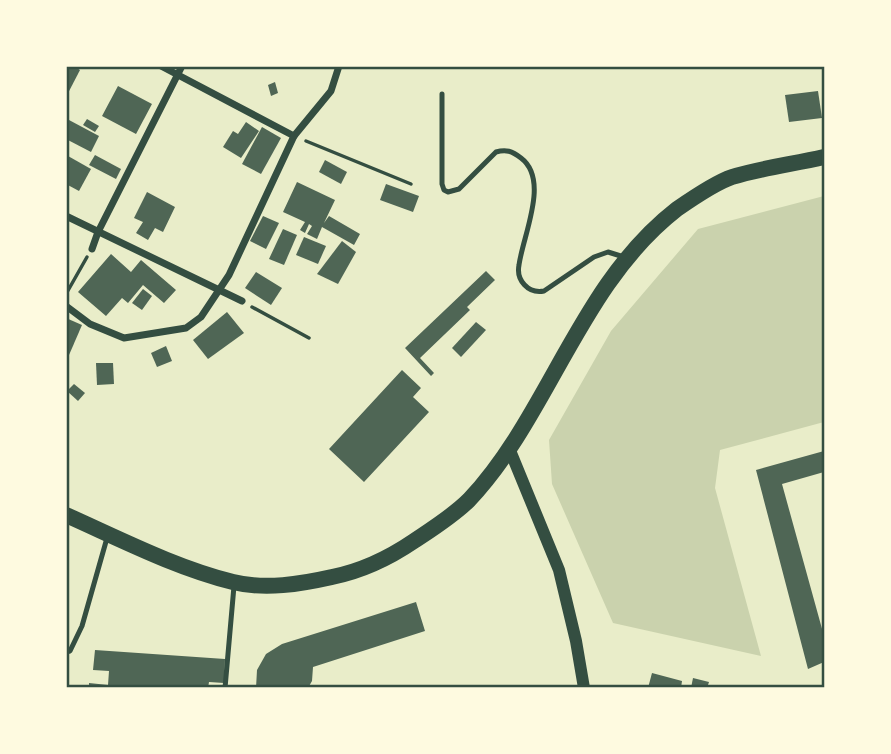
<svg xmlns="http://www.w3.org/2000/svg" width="891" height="754" viewBox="0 0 891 754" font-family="'DM Sans',sans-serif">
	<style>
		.green { fill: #cad2ad }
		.building { fill: #4f6655 }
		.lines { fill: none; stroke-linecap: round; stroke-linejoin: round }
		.path { stroke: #344e41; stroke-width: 3.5 }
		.service { stroke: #344e41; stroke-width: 5 }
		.minor { stroke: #344e41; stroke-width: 7 }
		.tertiary { stroke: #344e41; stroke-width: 12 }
		.primary { stroke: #344e41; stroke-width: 16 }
		.neatline { fill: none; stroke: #344e41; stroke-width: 2.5 }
	</style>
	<rect width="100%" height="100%" fill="#e9edc9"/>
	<polygon class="green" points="824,196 824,422 720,450 715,488 761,656 613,623 552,484 549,440 611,331 698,229"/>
	<g class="building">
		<polygon points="66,66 74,66 80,70 66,97"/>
		<polygon points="275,82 278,93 271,96 268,85"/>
		<polygon points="118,86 152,104 136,134 102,116"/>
		<polygon points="818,91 822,118 789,122 785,95"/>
		<polygon points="87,119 99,126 95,132 83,125"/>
		<polygon points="69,120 99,136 91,152 66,139 66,125"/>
		<polygon points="246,122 259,131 241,158 223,147 233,131 238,134"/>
		<polygon points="262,127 281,138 261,174 242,164"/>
		<polygon points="95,155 121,169 116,179 89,165"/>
		<polygon points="68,156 91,169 79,191 66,184"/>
		<polygon points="325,160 347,172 341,184 319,172"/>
		<polygon points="297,182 335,200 324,223 329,216 360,234 354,245 322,227 317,239 307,234 312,226 309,224 305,233 300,230 305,222 283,212"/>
		<polygon points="386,184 419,196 413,212 380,200"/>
		<polygon points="147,192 175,207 163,232 155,228 148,240 136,233 143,222 134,218"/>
		<polygon points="263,216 279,223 266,249 250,241"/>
		<polygon points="283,229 297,235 284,265 269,259"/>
		<polygon points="304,237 326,246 318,264 296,255"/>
		<polygon points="342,241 356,252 338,284 317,274"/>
		<polygon points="111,254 131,272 141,260 176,290 164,303 143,285 128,303 122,298 106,316 78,292"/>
		<polygon points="486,271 495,280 467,307 470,310 420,358 434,373 431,376 405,348"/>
		<polygon points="256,272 282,288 271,305 245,288"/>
		<polygon points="143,289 152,296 142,310 132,303"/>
		<polygon points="227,312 244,333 208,359 193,340"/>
		<polygon points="66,318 82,325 66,362"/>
		<polygon points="476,322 486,330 461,357 452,348"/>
		<polygon points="166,346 172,361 157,367 151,353"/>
		<polygon points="96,363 113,363 114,384 97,385"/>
		<polygon points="402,370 421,388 413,397 429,412 364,482 329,449"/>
		<polygon points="74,384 85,393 78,401 67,391"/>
		<polygon points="824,451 824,472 782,484 824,636 824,662 808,669 756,470"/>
		<polygon points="416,602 425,631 313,667 312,681 308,688 256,688 257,670 266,654 282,644"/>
		<polygon points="95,650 225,659 224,683 209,682 208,688 89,688 89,683 108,685 109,671 93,670"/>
		<polygon points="652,673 682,681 681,688 648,688"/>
		<polygon points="693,678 709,682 707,688 691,688"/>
	</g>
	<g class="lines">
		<g class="path">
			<polyline points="306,141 411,184"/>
			<polyline points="66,294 87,257"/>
			<polyline points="252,307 309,338"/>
		</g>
		<g class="service">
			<path d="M442 94V184L444 190 448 192 459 189 496 152C506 149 512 151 521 158 550 180 523 235 519 265 516 280 528 294 544 291L594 257 608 252 624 257"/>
			<polyline points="66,652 70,651 82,626 107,538"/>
			<polyline points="225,688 234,586"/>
		</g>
		<g class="minor">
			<polyline points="161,66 294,136"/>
			<polyline points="66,216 242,301"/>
			<polyline points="92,249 98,232 182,66"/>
			<polyline points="66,306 90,324 124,338 186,328 201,317 229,275 294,136 331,91 339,66"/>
		</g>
		<polyline class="tertiary" points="509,448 559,570 576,641 584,688"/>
		<path class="primary" d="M66 515C120 539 176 568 233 582 265 590 301 584 332 577 362 571 389 558 414 541 432 529 453 516 469 500 550 414 579 285 677 209 690 200 717 182 732 177 761 168 794 164 824 157"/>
	</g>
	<rect width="891" height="754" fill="none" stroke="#fefae0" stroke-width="136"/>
	<rect x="68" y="68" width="755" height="618" class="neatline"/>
</svg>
